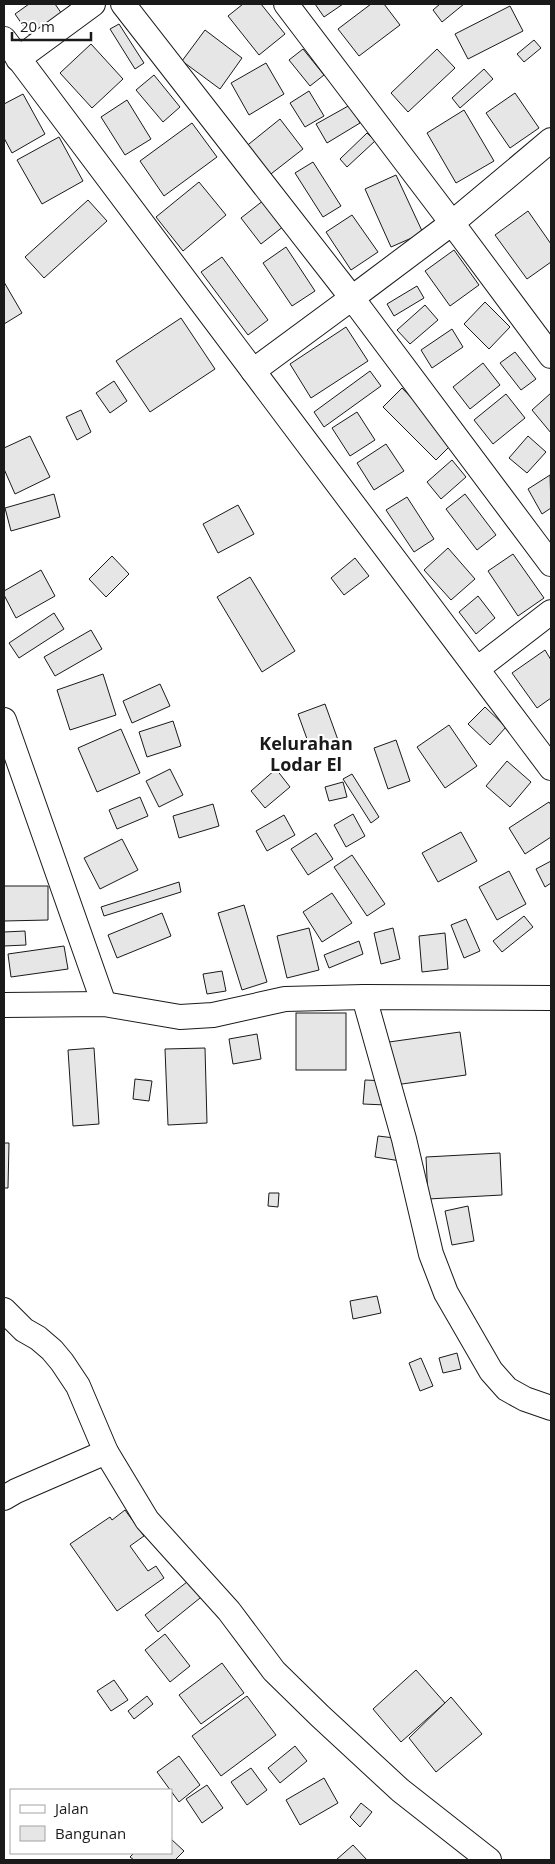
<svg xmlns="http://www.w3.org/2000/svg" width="555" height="1864" viewBox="0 0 555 1864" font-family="'Open Sans',sans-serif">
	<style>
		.building { fill: #e6e6e6; stroke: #1a1a1a }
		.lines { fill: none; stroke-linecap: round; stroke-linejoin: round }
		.minor-casing { stroke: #1a1a1a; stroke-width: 26 }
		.minor { stroke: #fff; stroke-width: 24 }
		.labels { text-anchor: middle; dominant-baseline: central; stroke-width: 4; stroke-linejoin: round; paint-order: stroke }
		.quarter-label { font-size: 18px; font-weight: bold; fill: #1a1a1a; stroke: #fff }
	</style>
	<rect width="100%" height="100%" fill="#fff"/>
	<g class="building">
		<polygon points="29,4 55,4 64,17 33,40 15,14"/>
		<polygon points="243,4 261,4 285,34 259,55 228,16"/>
		<polygon points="315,4 343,4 324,17"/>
		<polygon points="371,4 384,4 400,25 359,56 338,29"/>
		<polygon points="440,4 464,4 442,22 433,10"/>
		<polygon points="510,6 523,31 468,59 455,34"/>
		<polygon points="119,24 144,63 135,69 110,29"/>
		<polygon points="205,30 242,58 220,89 182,61"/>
		<polygon points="534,40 541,48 524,62 517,54"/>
		<polygon points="91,44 123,79 92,108 60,73"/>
		<polygon points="303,49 324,75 310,86 289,60"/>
		<polygon points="437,49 455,68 408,112 391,93"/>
		<polygon points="266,63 284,94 249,115 231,83"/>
		<polygon points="484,69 493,79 460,108 452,98"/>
		<polygon points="154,75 180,107 163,122 136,90"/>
		<polygon points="309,91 324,116 305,127 290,103"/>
		<polygon points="515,93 539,128 510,148 486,113"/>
		<polygon points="23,94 45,134 12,153 4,138 4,104"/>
		<polygon points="127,100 151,139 125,155 101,117"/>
		<polygon points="350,105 360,123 327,143 316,124"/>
		<polygon points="464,110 494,161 456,183 427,133"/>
		<polygon points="280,119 303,149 267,177 244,148"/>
		<polygon points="192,123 217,157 164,196 140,161"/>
		<polygon points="367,133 375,141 347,167 340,159"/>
		<polygon points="59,137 83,181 42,204 17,160"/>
		<polygon points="313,162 341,206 323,217 295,173"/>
		<polygon points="396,175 423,233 391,247 365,189"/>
		<polygon points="199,182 226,215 183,251 156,217"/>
		<polygon points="88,200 107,221 44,278 25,257"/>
		<polygon points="264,200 284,226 261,244 241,218"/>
		<polygon points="528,211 551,244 551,262 527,279 495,235"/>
		<polygon points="352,215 378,252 351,270 326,232"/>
		<polygon points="286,247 315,291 292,306 263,263"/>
		<polygon points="454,250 479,285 450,306 425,271"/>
		<polygon points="222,257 268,320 248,335 201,272"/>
		<polygon points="4,282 22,313 4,324"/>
		<polygon points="417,286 424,298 394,316 387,304"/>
		<polygon points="485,302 510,327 489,349 464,324"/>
		<polygon points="425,305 438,320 410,344 397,330"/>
		<polygon points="181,318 215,369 150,412 116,361"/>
		<polygon points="346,327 368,361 311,398 290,364"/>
		<polygon points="452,329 463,347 432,368 421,350"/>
		<polygon points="515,352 536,379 521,390 500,363"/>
		<polygon points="483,363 500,385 470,409 453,387"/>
		<polygon points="370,371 381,386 324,427 314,412"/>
		<polygon points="114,381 127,401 110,413 96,393"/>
		<polygon points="402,388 454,442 436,460 383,407"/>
		<polygon points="551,393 551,433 532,410"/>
		<polygon points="506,394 525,418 493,444 474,420"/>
		<polygon points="81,410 91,432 77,440 66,417"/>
		<polygon points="357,412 375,440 350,456 332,428"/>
		<polygon points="30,436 50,477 15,494 4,469 4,448"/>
		<polygon points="528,436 546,452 527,473 509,458"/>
		<polygon points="386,444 404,471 374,490 357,463"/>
		<polygon points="452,460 466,477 441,499 427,482"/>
		<polygon points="550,475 551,508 542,514 528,489"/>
		<polygon points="54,494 60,517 11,531 5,508"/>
		<polygon points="465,494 496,535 477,550 446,509"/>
		<polygon points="407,497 434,539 414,552 386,510"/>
		<polygon points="238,505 254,534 218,553 203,524"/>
		<polygon points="448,548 475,579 451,600 424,570"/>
		<polygon points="513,554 544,598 518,616 488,571"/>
		<polygon points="112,556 129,574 106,597 89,579"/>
		<polygon points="355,558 369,576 344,595 331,578"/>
		<polygon points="41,570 55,596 16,618 4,595 4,591"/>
		<polygon points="250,577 295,651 262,672 217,597"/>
		<polygon points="478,596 495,618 476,634 459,612"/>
		<polygon points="54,613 64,629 19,658 9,643"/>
		<polygon points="91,630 102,649 55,676 44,657"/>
		<polygon points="545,650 551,660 551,698 537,708 512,673"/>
		<polygon points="103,674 116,715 70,730 57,690"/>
		<polygon points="160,684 170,706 132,723 123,701"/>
		<polygon points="325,704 338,740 311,750 298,714"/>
		<polygon points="485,707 506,727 490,745 468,724"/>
		<polygon points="173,721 181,746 147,757 139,732"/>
		<polygon points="449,725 477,766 445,788 417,747"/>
		<polygon points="121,729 140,773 97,792 78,748"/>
		<polygon points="396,740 410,781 388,789 374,748"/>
		<polygon points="507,761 531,782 510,807 486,786"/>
		<polygon points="170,769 183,795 159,807 146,781"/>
		<polygon points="276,769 290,787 265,808 251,791"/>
		<polygon points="352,774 379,817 371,823 343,779"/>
		<polygon points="343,782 347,797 329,801 325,787"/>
		<polygon points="140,797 148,816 117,829 109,810"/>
		<polygon points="549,802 551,805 551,837 525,854 509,828"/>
		<polygon points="213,804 219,826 179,838 173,816"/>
		<polygon points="353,814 365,836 346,847 334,825"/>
		<polygon points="284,815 295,835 267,851 256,831"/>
		<polygon points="461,832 477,861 438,882 422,853"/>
		<polygon points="316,833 333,859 308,875 291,849"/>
		<polygon points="122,839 138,870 100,889 84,858"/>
		<polygon points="352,855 385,904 367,916 334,867"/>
		<polygon points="551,861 551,883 545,887 536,869"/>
		<polygon points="509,871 526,904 497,920 479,887"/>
		<polygon points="179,882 181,892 104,916 101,907"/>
		<polygon points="4,886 48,886 48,920 4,921"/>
		<polygon points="332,893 352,923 322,942 303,912"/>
		<polygon points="244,905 267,982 242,990 218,913"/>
		<polygon points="162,913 171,936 117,958 108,935"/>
		<polygon points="524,916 533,927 502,952 493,941"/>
		<polygon points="466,919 480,951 464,958 451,925"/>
		<polygon points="309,928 319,970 287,978 277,936"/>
		<polygon points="393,928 400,959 381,964 374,933"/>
		<polygon points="25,931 26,945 4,946 4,932"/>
		<polygon points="445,933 448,969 422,972 419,936"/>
		<polygon points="359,941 363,954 329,968 324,955"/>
		<polygon points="64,946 68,969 11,977 8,954"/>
		<polygon points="222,971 226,991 207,994 203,974"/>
		<rect x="296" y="1013" width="50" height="57"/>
		<polygon points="460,1032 466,1075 395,1085 389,1042"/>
		<polygon points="257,1034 261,1059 233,1064 229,1039"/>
		<polygon points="94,1048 99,1124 73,1126 68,1050"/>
		<polygon points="205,1048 207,1123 168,1125 165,1049"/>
		<polygon points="135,1079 152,1081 149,1101 133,1099"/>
		<polygon points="365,1080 387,1081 386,1105 363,1104"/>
		<polygon points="378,1136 403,1139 401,1161 375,1157"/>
		<polygon points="4,1143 9,1143 8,1188 4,1188"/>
		<polygon points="500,1153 502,1195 428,1199 426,1157"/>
		<polygon points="269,1193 279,1193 278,1207 268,1206"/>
		<polygon points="468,1206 474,1241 452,1245 445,1211"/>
		<polygon points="377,1296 381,1313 353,1319 350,1301"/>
		<polygon points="457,1353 461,1369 443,1373 439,1358"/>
		<polygon points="421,1358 433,1386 420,1391 409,1363"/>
		<polygon points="125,1510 144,1536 130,1546 148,1571 156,1566 164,1578 117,1611 70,1544 110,1517 112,1520"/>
		<polygon points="192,1578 205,1594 158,1632 145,1615"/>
		<polygon points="165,1634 190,1666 170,1682 145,1650"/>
		<polygon points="222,1663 244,1693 201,1724 179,1695"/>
		<polygon points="416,1670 445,1703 401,1742 373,1709"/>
		<polygon points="114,1680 128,1700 111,1711 97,1691"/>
		<polygon points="147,1696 153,1704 134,1719 128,1711"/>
		<polygon points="247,1696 276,1735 221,1776 192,1736"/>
		<polygon points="451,1697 482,1734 436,1772 409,1738"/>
		<polygon points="295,1746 307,1761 280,1783 268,1768"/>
		<polygon points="179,1756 200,1785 179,1802 157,1772"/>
		<polygon points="251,1768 267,1790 247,1805 231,1782"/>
		<polygon points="324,1778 338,1803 300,1825 286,1800"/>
		<polygon points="207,1785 223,1808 202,1823 186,1799"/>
		<polygon points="361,1803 372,1812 360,1827 350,1817"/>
		<polygon points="171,1839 184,1851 175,1860 134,1860 130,1857 134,1853 171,1853"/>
		<polygon points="353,1845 367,1860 336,1860"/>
	</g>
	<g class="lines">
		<g class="minor-casing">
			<g id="minor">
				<polyline points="123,4 352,298 452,223 551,356"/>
				<polyline points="286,4 452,223 551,140"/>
				<polyline points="4,39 551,768"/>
				<polyline points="18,59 93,4"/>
				<polyline points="253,371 352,298 551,564"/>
				<polyline points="477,669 551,612"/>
				<polyline points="4,720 104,1004"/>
				<polyline points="364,997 404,1139 431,1254 446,1293 491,1371 507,1389 525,1399 551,1408"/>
				<polyline points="4,1005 104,1004 180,1017 213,1015 285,999 364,997 551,998"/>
				<polyline points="4,1310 24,1330 38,1338 52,1350 62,1362 78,1386 106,1452 147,1520 229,1611 274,1671 320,1716 400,1790 489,1860"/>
				<polyline points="4,1498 16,1491 106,1452"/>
			</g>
		</g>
		<use href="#minor" class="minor"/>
	</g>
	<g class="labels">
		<g class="quarter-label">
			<text x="306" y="743">Kelurahan<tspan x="306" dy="21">Lodar El</tspan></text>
		</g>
	</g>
	<rect width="555" height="1864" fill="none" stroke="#1a1a1a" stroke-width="10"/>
	<rect x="10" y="1789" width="162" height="65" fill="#ffffff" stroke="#a3a3a3"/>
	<rect x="20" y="1805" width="25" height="8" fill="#ffffff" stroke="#a3a3a3"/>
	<text x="55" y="1814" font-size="15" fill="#1a1a1a">Jalan</text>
	<rect x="20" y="1826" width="25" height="15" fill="#e6e6e6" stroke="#a3a3a3"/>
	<text x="55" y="1839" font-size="15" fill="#1a1a1a">Bangunan</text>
	<path d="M12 32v8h79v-8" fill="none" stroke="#1a1a1a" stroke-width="2.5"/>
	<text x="20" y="32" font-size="15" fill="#1a1a1a" stroke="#ffffff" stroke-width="4" paint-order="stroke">20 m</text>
</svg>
